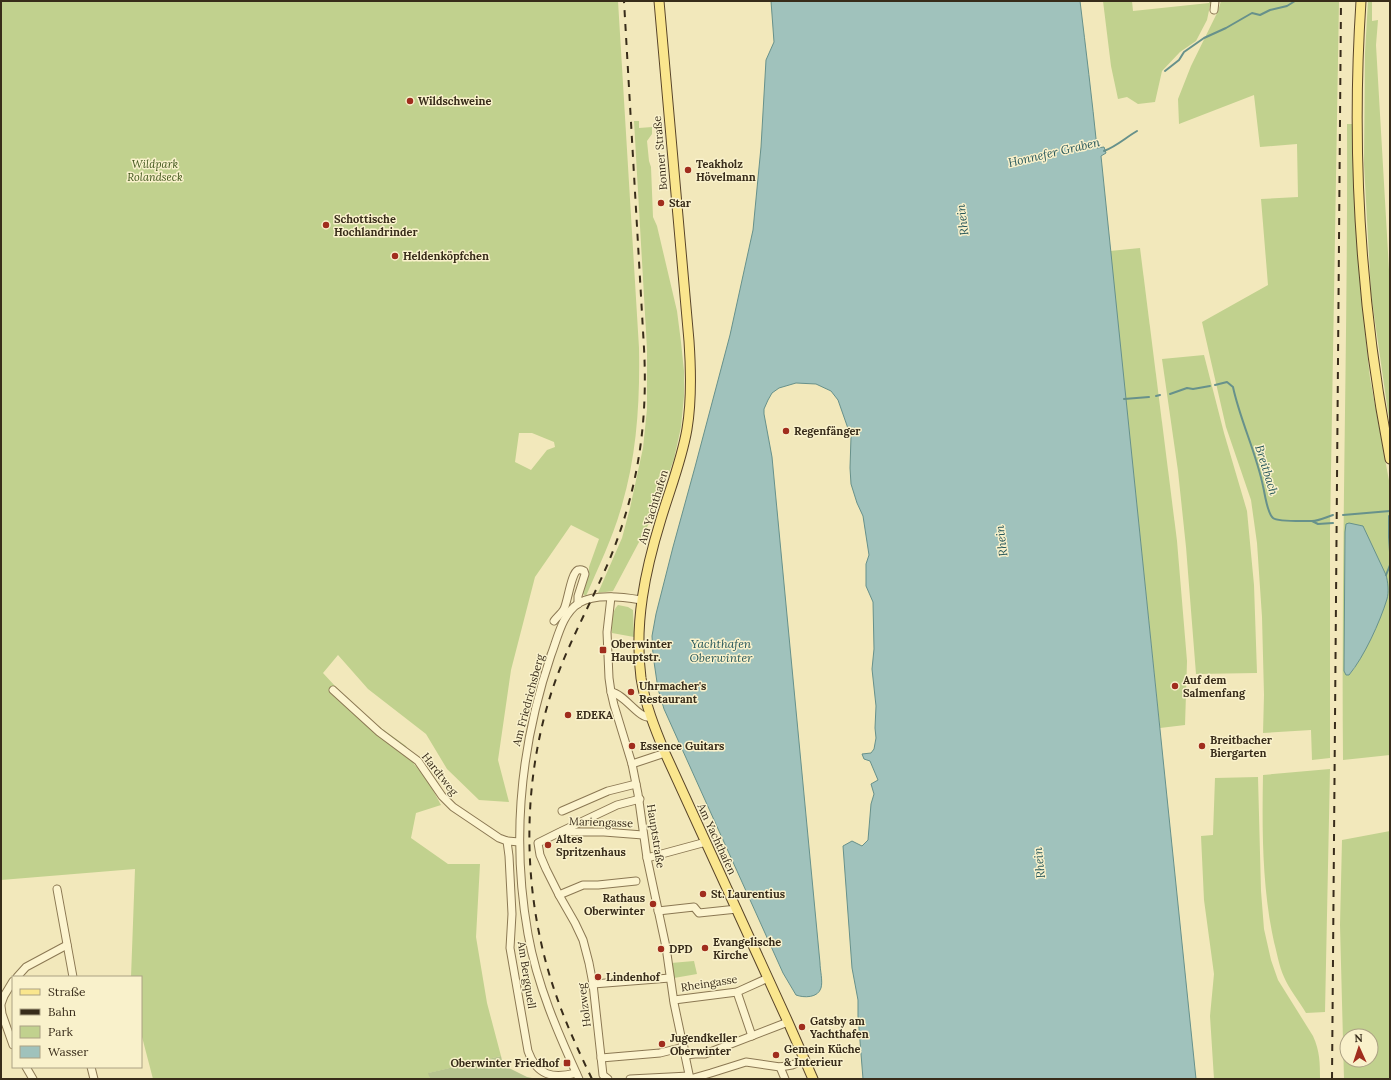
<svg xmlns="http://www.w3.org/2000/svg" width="1391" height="1080" viewBox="0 0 1391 1080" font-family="Lora,serif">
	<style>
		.green { fill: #c1d18e; fill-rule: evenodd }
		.cemetery { fill: #b7c48f }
		.water { fill: #a0c2bc; stroke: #67918b }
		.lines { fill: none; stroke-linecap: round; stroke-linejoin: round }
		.stream { stroke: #67918b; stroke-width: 2 }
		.minor-casing { stroke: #8b7853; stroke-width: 9 }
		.major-casing { stroke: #584429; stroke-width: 11 }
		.minor { stroke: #fcf4cf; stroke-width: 7 }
		.major { stroke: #fae68e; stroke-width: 9 }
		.rail { stroke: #382c1a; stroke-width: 2; stroke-dasharray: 7 7; stroke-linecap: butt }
		.poi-dot { fill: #a02d1d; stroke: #f9f1cb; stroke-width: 1.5 }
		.labels { text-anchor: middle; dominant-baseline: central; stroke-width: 3; stroke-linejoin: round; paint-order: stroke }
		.poi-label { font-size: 11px; font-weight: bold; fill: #382c1a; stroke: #f9f1cb; text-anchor: start }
		.street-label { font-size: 11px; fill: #382c1a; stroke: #f9f1cb }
		.park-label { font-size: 11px; font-style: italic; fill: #42571e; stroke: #f9f1cb }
		.water-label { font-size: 12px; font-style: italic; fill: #27575a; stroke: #f9f1cb }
	</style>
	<rect width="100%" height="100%" fill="#f2e8bb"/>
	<g class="green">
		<path d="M1 1H618L639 348C640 401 637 454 622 505 613 537 599 566 586 596L583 594 582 591 589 573V567L599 539 571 525 535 577 511 670 498 760 509 802 479 800 447 769 426 734 368 689 338 655 323 673 359 712 406 746 414 764 427 779 441 805 416 813 411 838 448 864H480L476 937 487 1003 501 1056 429 1073 430 1079H153L141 1033V977H131L135 869 1 880ZM519 433H532L554 442 555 447 547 450 531 470 515 462Z"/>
		<polygon points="1103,1 1132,1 1133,11 1209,3 1209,1 1211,1 1207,20 1196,41 1180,52 1162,71 1155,102 1138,104 1127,97 1118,99 1111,66"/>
		<polygon points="1221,1 1339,1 1330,530 1330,758 1312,760 1311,730 1263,733 1264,695 1262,617 1257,543 1251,500 1226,427 1202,322 1268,285 1261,199 1298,197 1297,144 1260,147 1254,95 1179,124 1178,99 1191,66 1218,11"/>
		<polygon points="1368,1 1372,1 1372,21 1378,20 1376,45 1390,287 1390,426 1371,294 1364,164 1365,53"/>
		<polygon points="634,121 639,121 639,128 652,127 652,134 647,141 649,161 651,167 653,217 657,226 677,311 681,342 684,371 684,396 681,427 674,459 655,512 613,591 598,593 622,538 630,508 643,448 647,409 647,349"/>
		<path d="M1347 124H1354V188L1365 332 1370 378 1390 486V755L1343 760C1341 548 1348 336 1347 124ZM1345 532 1373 635 1354 669 1349 675 1344 670Z"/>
		<polygon points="1140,248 1177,541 1187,661 1185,725 1160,728 1110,251"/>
		<polygon points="1204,355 1224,433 1247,511 1254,585 1257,673 1196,674 1186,547 1178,471 1162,359"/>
		<path d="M618 605 628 607 633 610 634 637 612 633C612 624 611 612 618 605Z"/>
		<path d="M1330 769 1325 1012 1306 1013C1299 1001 1289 989 1284 977 1279 966 1277 953 1274 942 1262 887 1262 830 1263 775Z"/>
		<path d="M1258 777 1261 891 1264 929 1271 960 1278 980 1313 1036C1320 1051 1320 1064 1320 1079H1214L1210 1016 1214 974 1204 900 1201 836 1213 835 1215 778Z"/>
		<path d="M1390 831V1079H1344L1340 925 1342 840ZM1347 1036H1371V1060H1347Z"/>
		<polygon points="694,961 697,974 674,978 671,963"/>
	</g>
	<polygon class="cemetery" points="501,1056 503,1065 527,1077 537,1079 430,1079 428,1073"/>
	<g class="water">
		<path d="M771 1H1080C1086 50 1092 99 1097 148L1104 147 1106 153 1101 156 1196 1079H863L858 1016V1000L852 968 843 846 852 841 862 846 868 840 871 804 874 794 871 784 878 780 870 761 864 759 862 754 871 753 874 749 876 738 875 728 876 706 872 669 874 649 873 602 866 586V564L869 555 863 516 857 503 851 484 850 468 851 437 838 400 831 391 816 384 796 383 779 388 772 393 768 400 764 409V414L772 457 820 963C820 970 823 981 821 988 818 998 804 998 796 995L783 973 664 709 658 689 653 655 652 636 656 614 673 547 695 467 730 335 753 230 761 147 766 60 774 42Z"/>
		<path d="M1349 523 1363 526 1386 575C1388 582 1389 592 1387 599 1380 622 1364 657 1349 675H1346L1344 671 1345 532 1346 524Z"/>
	</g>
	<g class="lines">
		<g class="stream">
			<polyline points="1165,71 1179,60 1184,52 1204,38 1226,28 1252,13 1260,15 1270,10 1287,6 1295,1"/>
			<path d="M1104 151C1117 146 1125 138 1137 131"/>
			<path d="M1215 385 1227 382 1233 387C1240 420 1256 452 1263 486 1265 494 1267 513 1273 518 1278 522 1305 521 1312 521 1319 521 1326 517 1333 515"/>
			<polyline points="1170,394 1187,388 1193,389 1210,386"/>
			<polyline points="1156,396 1160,395"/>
			<polyline points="1124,399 1149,397"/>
			<polyline points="1343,515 1390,511"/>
			<polyline points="1389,516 1389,537 1390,552"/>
			<polyline points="1312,521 1318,524 1333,523"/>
			<polyline points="1386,575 1390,565"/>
		</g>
		<g class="minor-casing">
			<g id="minor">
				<polyline points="1214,10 1215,1"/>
				<polyline points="611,597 607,632 609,678 611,692 614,705 632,764 638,794 647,858 666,947 674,1003 690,1079"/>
				<path d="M554 621C557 617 562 613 564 609 568 601 571 573 578 570 581 569 582 570 584 571L585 574 578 596V604"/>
				<polyline points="333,690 379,732 418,761 442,796 453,807 499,838 507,841 519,842"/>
				<path d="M611 692C625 694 639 720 651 717"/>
				<polyline points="632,764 665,753"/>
				<polyline points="562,811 608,791 636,784"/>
				<polyline points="562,831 617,805 640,799"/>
				<path d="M507 841 509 856 512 914 510 948 528 1051C537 1076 553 1079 576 1073"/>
				<polyline points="647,858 706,842"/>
				<polyline points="57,889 73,977"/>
				<polyline points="559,895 583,885 598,885 636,881"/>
				<polyline points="658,911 694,907 699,913 737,909"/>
				<polyline points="17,977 26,967 67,945"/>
				<polyline points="593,984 670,978"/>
				<polyline points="737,992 752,1036"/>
				<polyline points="674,1000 737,992 768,978"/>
				<polyline points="1,1004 4,996 13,981"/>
				<polyline points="1,1006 2,1014 13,1045"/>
				<polyline points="686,1055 695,1054 705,1054 788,1022"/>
				<polyline points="601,1058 660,1053 684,1047"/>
				<polyline points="26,1067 33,1079"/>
				<polyline points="91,1067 94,1079"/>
				<polyline points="780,1067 785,1079"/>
				<path d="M579 1079C558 1033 537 985 528 934 511 838 520 747 551 655 558 637 562 614 579 603 595 593 624 597 641 600"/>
				<polyline points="608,1079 603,1075 593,984 589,963 583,940 575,923 559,895 546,869 540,855 538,843 560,832 604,832 643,835"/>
				<polyline points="630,1079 689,1076"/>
				<polyline points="690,1079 711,1073 746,1062 780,1067 792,1065 804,1060"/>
			</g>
		</g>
		<g class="major-casing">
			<g id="major">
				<path d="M659 1 689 341C691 370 692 399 687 429 682 459 670 489 661 519 645 571 634 623 641 678 645 704 655 729 665 753L788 1022 813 1079"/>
				<path d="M1361 1C1351 154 1361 309 1390 459"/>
			</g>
		</g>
		<use href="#minor" class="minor"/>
		<use href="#major" class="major"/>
		<g class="rail">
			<path d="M592 1079C579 1052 566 1024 556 995 521 895 520 779 556 679 571 638 592 601 609 561 638 490 648 424 644 348L624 1"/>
			<polyline points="1332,1079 1341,1"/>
		</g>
	</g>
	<g class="poi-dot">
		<circle cx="410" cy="101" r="4"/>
		<circle cx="688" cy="170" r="4"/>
		<circle cx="661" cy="203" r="4"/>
		<circle cx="326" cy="225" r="4"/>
		<circle cx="395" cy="256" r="4"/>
		<circle cx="786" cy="431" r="4"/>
		<rect x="599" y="646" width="8" height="8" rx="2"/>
		<circle cx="1175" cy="686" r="4"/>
		<circle cx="631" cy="692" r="4"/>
		<circle cx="568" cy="715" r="4"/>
		<circle cx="632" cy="746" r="4"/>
		<circle cx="1202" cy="746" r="4"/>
		<circle cx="548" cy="845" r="4"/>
		<circle cx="703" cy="894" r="4"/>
		<circle cx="653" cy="904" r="4"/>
		<circle cx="705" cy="948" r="4"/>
		<circle cx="661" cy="949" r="4"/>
		<circle cx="598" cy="977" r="4"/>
		<circle cx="802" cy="1027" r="4"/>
		<circle cx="662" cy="1044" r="4"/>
		<circle cx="776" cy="1055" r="4"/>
		<rect x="563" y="1059" width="8" height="8" rx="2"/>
	</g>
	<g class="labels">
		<g class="poi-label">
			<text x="418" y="101">Wildschweine</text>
			<text x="696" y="164">Teakholz<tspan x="696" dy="13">Hövelmann</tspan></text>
			<text x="669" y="203">Star</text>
			<text x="334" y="219">Schottische<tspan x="334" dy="13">Hochlandrinder</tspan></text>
			<text x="403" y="256">Heldenköpfchen</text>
			<text x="794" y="431">Regenfänger</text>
			<text x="611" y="644">Oberwinter<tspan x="611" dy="13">Hauptstr.</tspan></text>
			<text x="1183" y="680">Auf dem<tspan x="1183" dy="13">Salmenfang</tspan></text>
			<text x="639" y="686">Uhrmacher's<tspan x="639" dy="13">Restaurant</tspan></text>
			<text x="576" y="715">EDEKA</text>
			<text x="1210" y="740">Breitbacher<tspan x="1210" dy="13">Biergarten</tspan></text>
			<text x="640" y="746">Essence Guitars</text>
			<text x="556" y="839">Altes<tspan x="556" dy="13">Spritzenhaus</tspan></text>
			<text x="711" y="894">St. Laurentius</text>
			<text x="645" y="898" text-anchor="end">Rathaus<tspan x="645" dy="13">Oberwinter</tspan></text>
			<text x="713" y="942">Evangelische<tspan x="713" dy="13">Kirche</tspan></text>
			<text x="669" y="949">DPD</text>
			<text x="606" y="977">Lindenhof</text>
			<text x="810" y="1021">Gatsby am<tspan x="810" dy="13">Yachthafen</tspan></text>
			<text x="670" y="1038">Jugendkeller<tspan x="670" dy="13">Oberwinter</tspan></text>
			<text x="784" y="1049">Gemein Küche<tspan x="784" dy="13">&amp; Interieur</tspan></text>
			<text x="559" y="1063" text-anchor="end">Oberwinter Friedhof</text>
		</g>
		<g class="street-label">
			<text transform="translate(660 153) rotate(-95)">Bonner Straße</text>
			<text transform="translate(653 507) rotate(-73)">Am Yachthafen</text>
			<text transform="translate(528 700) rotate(-75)">Am Friedrichsberg</text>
			<text transform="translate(440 774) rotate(52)">Hardtweg</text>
			<text transform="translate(601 822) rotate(2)">Mariengasse</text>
			<text transform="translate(656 836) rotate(81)">Hauptstraße</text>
			<text transform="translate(717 839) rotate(65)">Am Yachthafen</text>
			<text transform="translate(527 975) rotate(81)">Am Bergquell</text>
			<text transform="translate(709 983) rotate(-9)">Rheingasse</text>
			<text transform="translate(584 1005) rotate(-97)">Holzweg</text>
		</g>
		<g class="park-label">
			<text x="155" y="164">Wildpark<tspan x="155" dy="13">Rolandseck</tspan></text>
		</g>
		<g class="water-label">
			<text transform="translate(1054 152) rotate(-13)">Honnefer Graben</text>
			<text transform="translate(962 220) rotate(-97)">Rhein</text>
			<text transform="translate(1267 470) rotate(73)">Breitbach</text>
			<text transform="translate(1001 541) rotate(-97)">Rhein</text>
			<text x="721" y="643">Yachthafen<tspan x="721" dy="14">Oberwinter</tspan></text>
			<text transform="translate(1039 863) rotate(-96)">Rhein</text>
		</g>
	</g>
	<rect width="1391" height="1080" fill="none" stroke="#382c1a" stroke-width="4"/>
	<rect x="12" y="976" width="130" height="92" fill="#f9f1cb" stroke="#aca284"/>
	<rect x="20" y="989" width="20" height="6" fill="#fae68e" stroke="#aca284"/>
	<text x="48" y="996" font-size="12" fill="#382c1a">Straße</text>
	<rect x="20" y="1009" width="20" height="6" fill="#382c1a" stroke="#aca284"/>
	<text x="48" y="1016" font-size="12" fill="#382c1a">Bahn</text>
	<rect x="20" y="1026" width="20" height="12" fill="#c1d18e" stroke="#aca284"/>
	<text x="48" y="1036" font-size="12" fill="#382c1a">Park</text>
	<rect x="20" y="1046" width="20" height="12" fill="#a0c2bc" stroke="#aca284"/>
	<text x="48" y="1056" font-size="12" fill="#382c1a">Wasser</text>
	<g transform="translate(1359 1048) rotate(357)"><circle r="19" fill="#f9f1cb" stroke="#aca284"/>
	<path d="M0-3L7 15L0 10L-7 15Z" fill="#a02d1d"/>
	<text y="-6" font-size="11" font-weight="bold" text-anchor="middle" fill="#382c1a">N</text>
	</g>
</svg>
